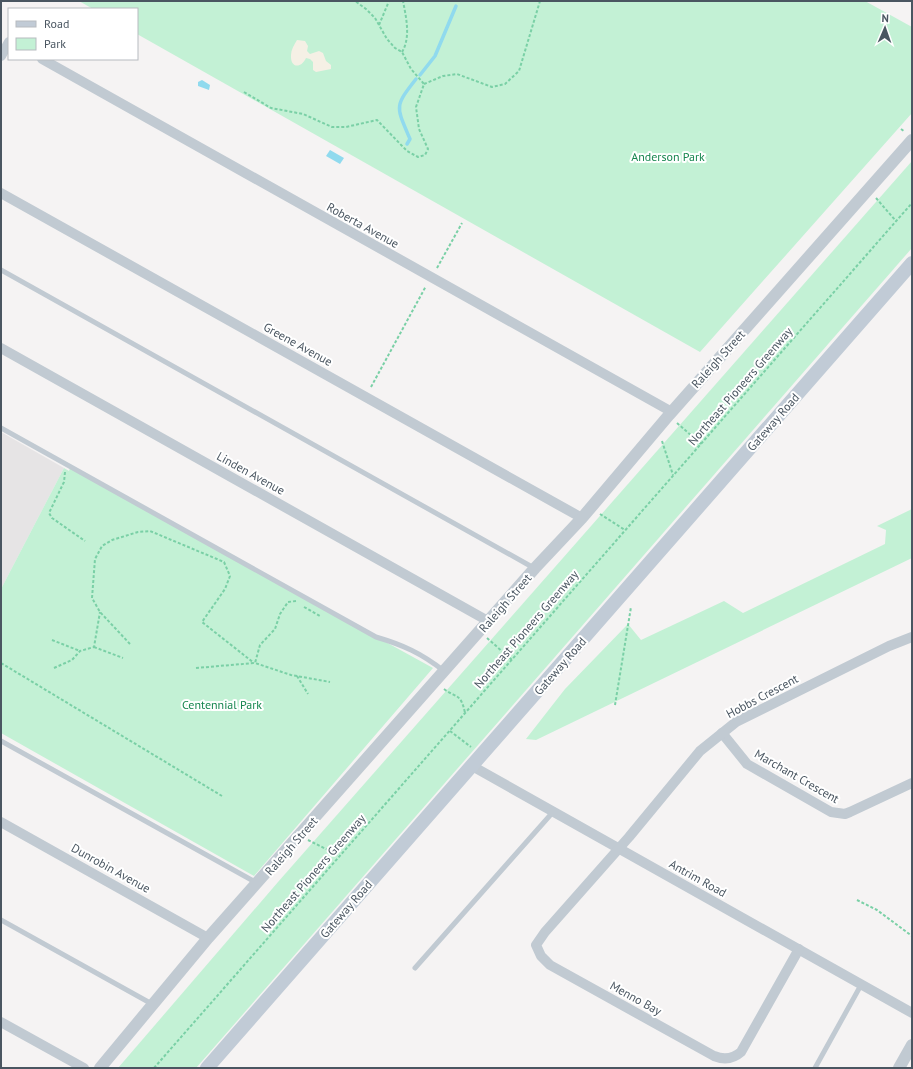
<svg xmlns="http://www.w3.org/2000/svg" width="913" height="1069" viewBox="0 0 913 1069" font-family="'PT Sans',sans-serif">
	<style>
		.education { fill: #e6e4e5 }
		.green { fill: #c3f1d5 }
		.sand { fill: #f5f0e5 }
		.water { fill: #90daee }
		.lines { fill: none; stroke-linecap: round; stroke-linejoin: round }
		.stream { stroke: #90daee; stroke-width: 3.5 }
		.path { stroke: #7ad0a6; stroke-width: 2; stroke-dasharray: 3 2; stroke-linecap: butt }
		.service { stroke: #c1cad2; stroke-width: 5 }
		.minor { stroke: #c1cad2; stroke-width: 10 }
		.tertiary { stroke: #c1cad2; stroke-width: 12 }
		.secondary { stroke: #c1cbd6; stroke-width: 14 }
		.labels { text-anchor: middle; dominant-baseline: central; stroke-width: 4; stroke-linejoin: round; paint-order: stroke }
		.park-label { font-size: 12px; fill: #17864f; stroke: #fff }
		.street-label { font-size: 12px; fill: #4a5661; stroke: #fff }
	</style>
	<rect width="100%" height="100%" fill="#f5f3f3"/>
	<polygon class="education" points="1,432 64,468 1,589"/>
	<g class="green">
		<polygon points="79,1 865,1 912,27 912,113 700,352 137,34 137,9 93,9"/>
		<polygon points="912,161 912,248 196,1068 118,1068 278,882"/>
		<polygon points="64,468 69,471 70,468 433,668 254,876 1,733 1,589"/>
		<polygon points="912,509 912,558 536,740 526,739 565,689 628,624 641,640 724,601 743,613 885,544 886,530 877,526"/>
	</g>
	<path class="sand" d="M297 40 305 41 308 46 307 51 310 54 319 51 323 53 326 61 331 65V69L316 72 313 70V62L310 59 306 58C301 69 290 68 291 55 291 50 294 45 297 40Z"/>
	<g class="water">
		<polygon points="202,80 210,85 209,90 198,86 198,82"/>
		<polygon points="330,150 344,158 340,164 326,156"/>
	</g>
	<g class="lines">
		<g class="stream">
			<polyline points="420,75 435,56 456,6"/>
			<path d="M407 144 410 139C396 106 394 107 416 79"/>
		</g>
		<g class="path">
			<polyline points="379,25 389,1"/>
			<path d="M402 52C411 37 406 17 403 1"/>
			<polyline points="424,84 443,76 457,74 492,87 505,84 519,71 540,1"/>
			<polyline points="244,92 271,108 303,114 332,127 346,127 377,120 407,151 418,157 425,155 428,149 419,129 416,107 424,84 411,69 402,52 395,48 387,39 375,18 366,9 355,1"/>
			<polyline points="901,129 905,132"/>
			<polyline points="876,198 896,221"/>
			<polyline points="437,268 462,223"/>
			<polyline points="371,387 426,286"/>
			<polyline points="677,423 701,444"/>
			<polyline points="662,441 673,475"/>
			<polyline points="65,472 64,482 49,513 52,518 85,541"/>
			<polyline points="600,514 625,530"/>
			<polyline points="296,601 288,602 280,614 275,629 260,645 255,663 291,675 330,682"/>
			<polyline points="304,607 320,616"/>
			<polyline points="487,638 512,660"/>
			<polyline points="52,640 80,651"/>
			<polyline points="130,644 100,612 92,598 95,559 102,546 112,540 138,532 150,531 224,562 230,576 225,589 202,622 254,663"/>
			<polyline points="94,647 123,658"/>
			<polyline points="1,663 222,796"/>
			<polyline points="54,668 72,660 80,651 94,647 100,612"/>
			<polyline points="196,668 254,663"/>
			<polyline points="297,676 308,694"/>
			<path d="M444 689C456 698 461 693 465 713"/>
			<polyline points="615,705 631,607"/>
			<polyline points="450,731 471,747"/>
			<polyline points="308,840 340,856"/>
			<polyline points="857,900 877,910 912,936"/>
			<polyline points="154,1068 912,203"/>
		</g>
		<g class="service">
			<polyline points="1,270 534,568"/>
			<path d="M1 428 376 637C403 645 421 653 444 671"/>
			<polyline points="1,741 257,883"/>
			<polyline points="1,920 152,1004"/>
			<polyline points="415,968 553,812"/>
			<polyline points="815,1068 861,985"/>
		</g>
		<g class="minor">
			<polyline points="1,56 9,42"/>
			<polyline points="42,59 672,412"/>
			<polyline points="1,193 582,518"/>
			<polyline points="1,348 488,621"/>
			<polyline points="722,733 747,764 831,812 845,814 850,812 912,783"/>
			<polyline points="472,766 912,1013"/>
			<polyline points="1,822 208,938"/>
			<path d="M799 949 741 1052C733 1059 724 1060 714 1056L550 965 541 956 536 945 545 932 629 837 700 751 736 722 889 646 912 637"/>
			<polyline points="1,1022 84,1068"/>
		</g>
		<g class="tertiary">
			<polyline points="100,1068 208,938 535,568 582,518 669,415 912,140"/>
			<polyline points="899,1068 912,1045"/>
		</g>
		<polyline class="secondary" points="207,1068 912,263"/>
	</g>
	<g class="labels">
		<g class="park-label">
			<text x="668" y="156">Anderson Park</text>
			<text x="222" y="704">Centennial Park</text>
		</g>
		<g class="street-label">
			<text transform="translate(363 225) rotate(29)">Roberta Avenue</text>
			<text transform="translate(298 344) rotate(29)">Greene Avenue</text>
			<text transform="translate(718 359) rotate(-48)">Raleigh Street</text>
			<text transform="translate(740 386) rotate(-49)">Northeast Pioneers Greenway</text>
			<text transform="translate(773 422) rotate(-49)">Gateway Road</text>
			<text transform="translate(251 473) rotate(29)">Linden Avenue</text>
			<text transform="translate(505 603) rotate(-49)">Raleigh Street</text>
			<text transform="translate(526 629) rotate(-49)">Northeast Pioneers Greenway</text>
			<text transform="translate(560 666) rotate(-49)">Gateway Road</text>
			<text transform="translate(762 696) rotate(-28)">Hobbs Crescent</text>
			<text transform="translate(797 776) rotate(30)">Marchant Crescent</text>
			<text transform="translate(291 846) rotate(-49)">Raleigh Street</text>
			<text transform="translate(111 868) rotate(29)">Dunrobin Avenue</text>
			<text transform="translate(313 873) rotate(-49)">Northeast Pioneers Greenway</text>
			<text transform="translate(698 878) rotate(29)">Antrim Road</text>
			<text transform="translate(346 909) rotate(-49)">Gateway Road</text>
			<text transform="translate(636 998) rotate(29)">Menno Bay</text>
		</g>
	</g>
	<rect width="913" height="1069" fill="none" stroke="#4a5661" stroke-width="4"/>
	<rect x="8" y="8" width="130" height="52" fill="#ffffff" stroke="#b7bbc0"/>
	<rect x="16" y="21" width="20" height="6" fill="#c1cbd6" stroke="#b7bbc0"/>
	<text x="44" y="28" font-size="12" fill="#4a5661">Road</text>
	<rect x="16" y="38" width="20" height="12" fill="#c3f1d5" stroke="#b7bbc0"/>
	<text x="44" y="48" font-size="12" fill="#4a5661">Park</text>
	<g transform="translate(885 28) rotate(2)" stroke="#ffffff" stroke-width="3" paint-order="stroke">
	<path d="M0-3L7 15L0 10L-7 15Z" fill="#4a5661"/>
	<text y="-6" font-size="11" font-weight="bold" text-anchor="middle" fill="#4a5661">N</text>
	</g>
</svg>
